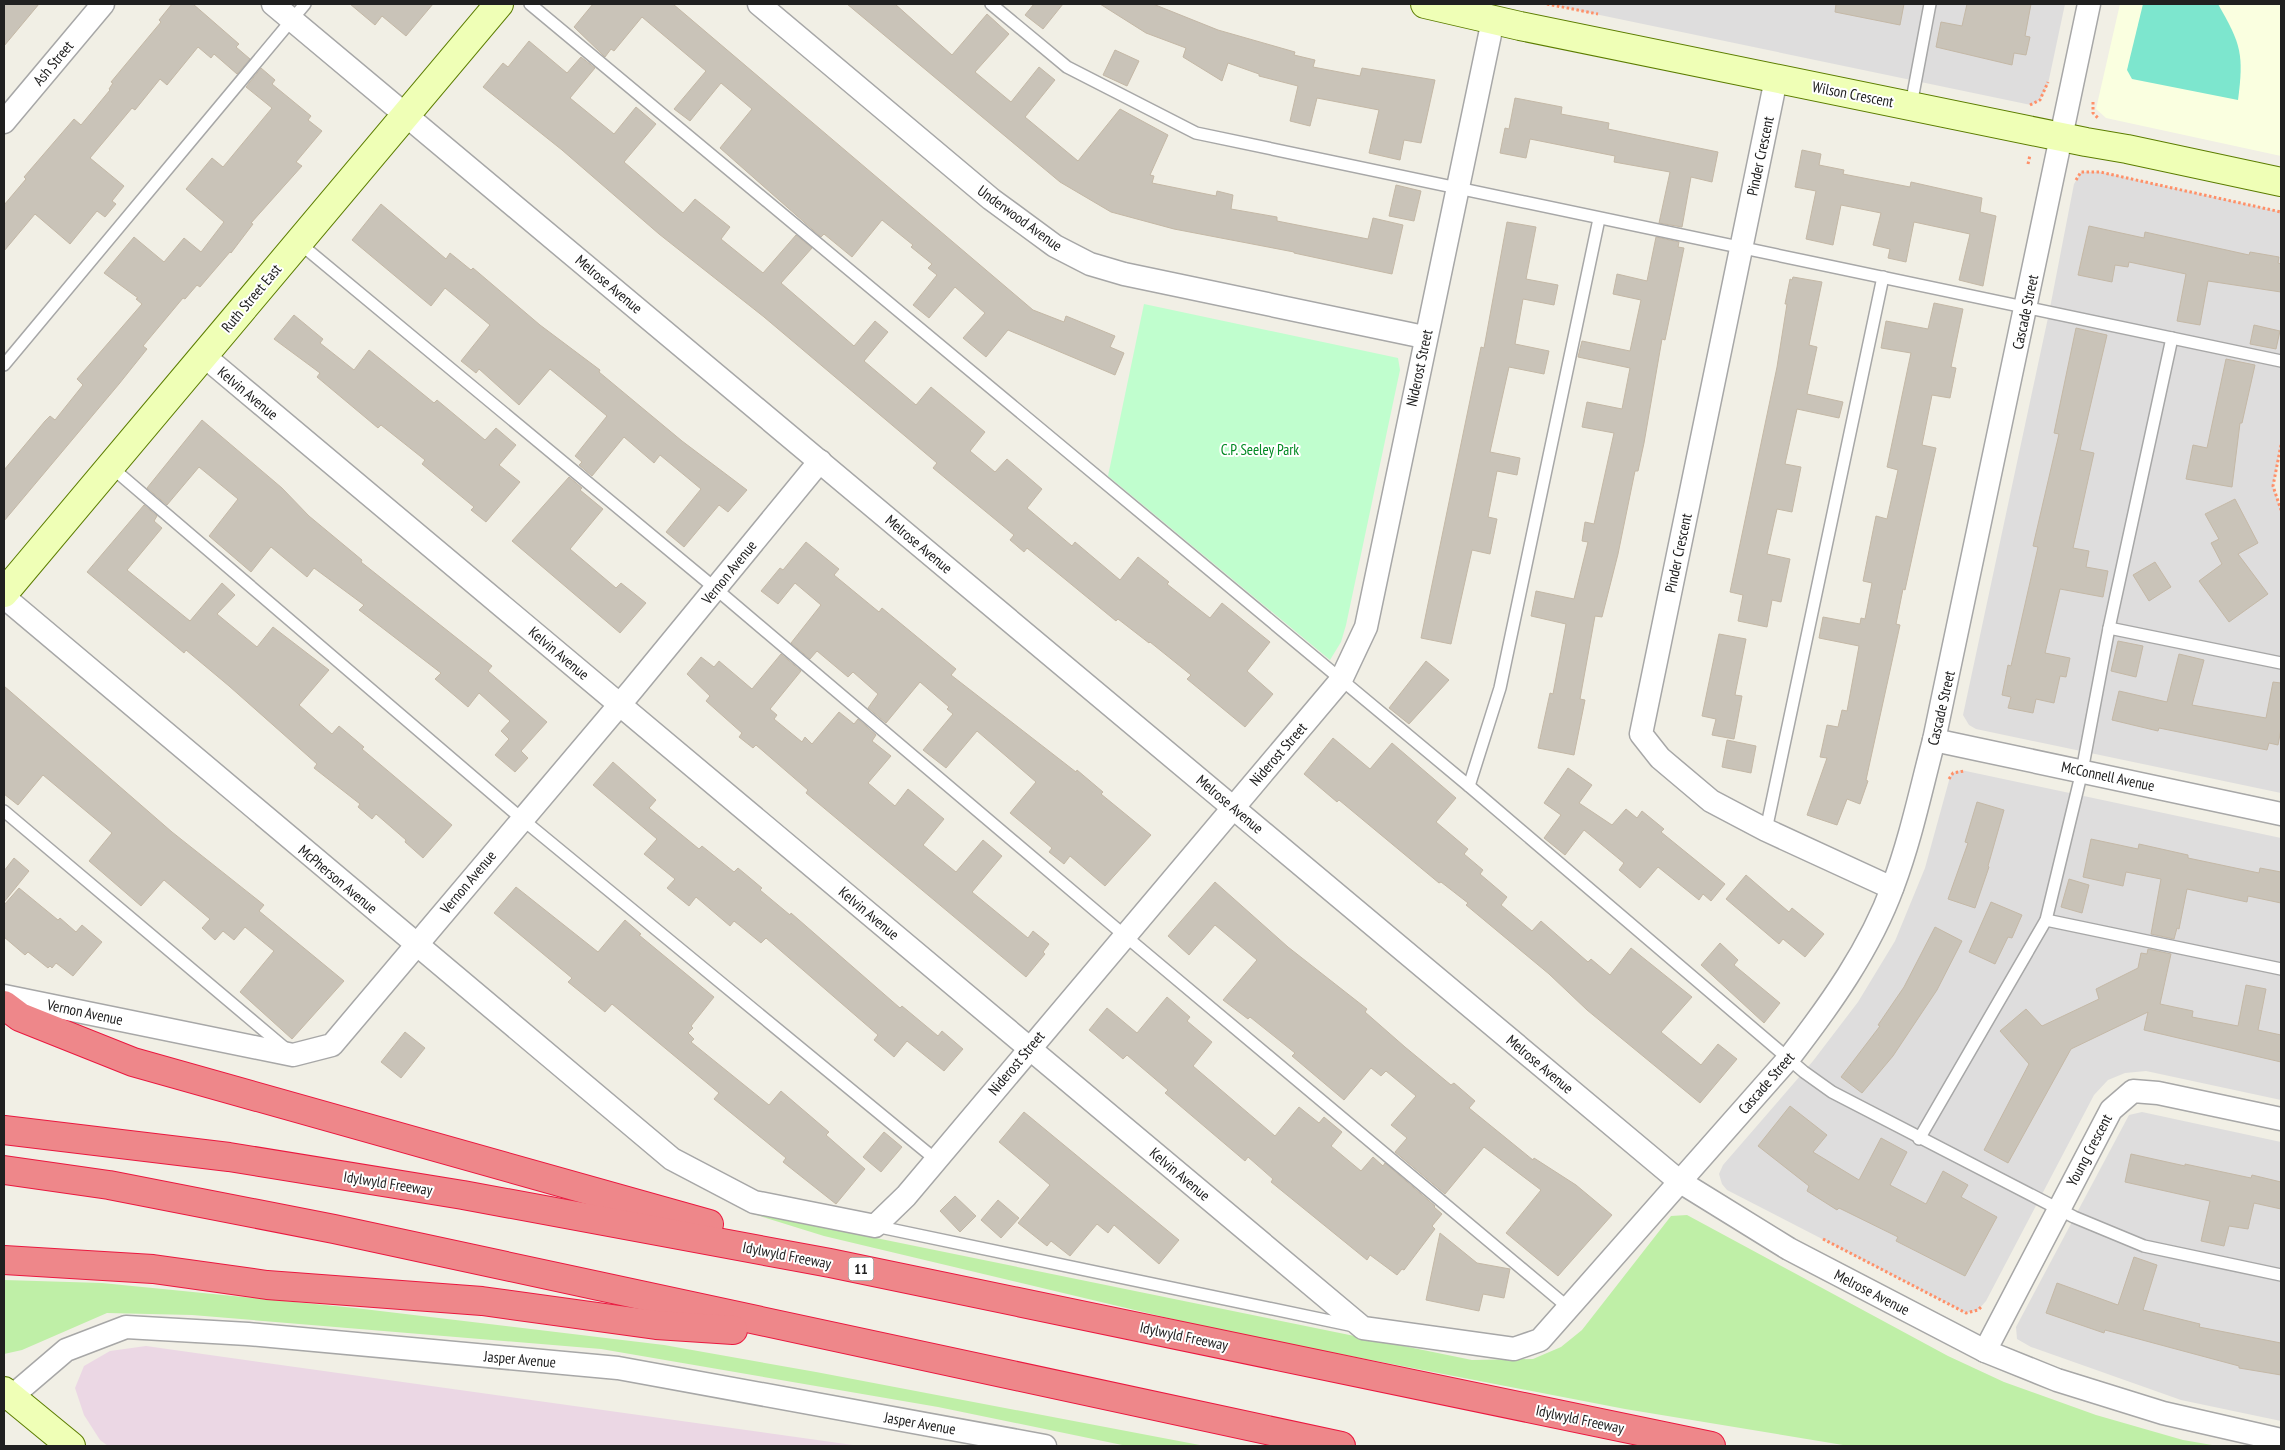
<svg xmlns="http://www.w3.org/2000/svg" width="2285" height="1450" viewBox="0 0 2285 1450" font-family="'PT Sans Narrow',sans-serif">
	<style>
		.residential { fill: #dedddd }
		.industrial { fill: #ebd7e4 }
		.education { fill: #faffe0 }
		.grass { fill: #bfefa7 }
		.park { fill: #c0fece }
		.pitch { fill: #7de6ce }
		.building { fill: #c9c3b8; stroke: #c4b8a6 }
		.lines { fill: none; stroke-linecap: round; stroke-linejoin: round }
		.lane-casing { stroke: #a7a7a7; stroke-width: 14 }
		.street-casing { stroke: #a7a7a7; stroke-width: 25 }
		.secondary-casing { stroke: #5c7d00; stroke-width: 30 }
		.highway-casing { stroke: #ea183f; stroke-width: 30 }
		.path { stroke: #ff9068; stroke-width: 3; stroke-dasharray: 2.5 2.5; stroke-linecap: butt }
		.lane { stroke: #fff; stroke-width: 11 }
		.street { stroke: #fff; stroke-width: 22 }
		.secondary { stroke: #efffb6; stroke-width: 28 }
		.highway { stroke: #ee878a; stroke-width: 28 }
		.labels { text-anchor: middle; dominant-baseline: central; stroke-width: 4; stroke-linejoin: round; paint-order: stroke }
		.shield { fill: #fff; stroke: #636363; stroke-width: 1 }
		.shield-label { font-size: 14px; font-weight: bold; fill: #202020 }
		.street-label { font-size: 15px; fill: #202020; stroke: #fff }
		.park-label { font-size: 15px; fill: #028923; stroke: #fff }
	</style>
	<rect width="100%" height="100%" fill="#f1efe5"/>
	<g class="residential">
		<polygon points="1547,4 2065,4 2048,84 2040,100 2031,105"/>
		<polygon points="2081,172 2100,172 2281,212 2281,445 2273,486 2281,510 2281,793 1976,729 1969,725 1963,715 2049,313 2074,184"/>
		<polygon points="1961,770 2281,838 2281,1100 2146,1071 2125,1073 2108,1080 2094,1095 1986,1301 1978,1310 1966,1313 1727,1190 1722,1184 1719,1174 1723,1165 1813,1061 1858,1002 1895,941 1925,868 1950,777 1953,773"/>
		<polygon points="2142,1112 2281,1142 2281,1421 2181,1400 2031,1347 2017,1339 2016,1327 2129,1115"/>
	</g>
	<polygon class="industrial" points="146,1346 860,1446 108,1446 100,1440 84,1415 75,1388 84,1366 110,1351"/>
	<polygon class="education" points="2120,4 2281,4 2281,156 2106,118 2096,109"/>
	<g class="grass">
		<polygon points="744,1211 1472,1360 1533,1359 1561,1347 1582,1330 1671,1216 1687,1215 1948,1356 2004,1382 2096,1415 2183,1440 2218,1446 1849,1446 1625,1409 1231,1333 824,1236"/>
		<polygon points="4,1280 102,1283 355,1308 664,1345 816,1372 1205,1446 1127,1446 938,1407 601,1349 192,1315 107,1313 22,1350 4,1354"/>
	</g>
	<polygon class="park" points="1144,304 1398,358 1400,370 1346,625 1341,642 1330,660 1108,476"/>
	<path class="pitch" d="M2143 4H2218C2241 44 2244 54 2238 100L2132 79 2127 70Z"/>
	<g class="building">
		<polygon points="4,4 39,4 4,46"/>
		<polygon points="172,4 193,4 239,44 236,47 250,59 237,74 214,54 211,58 198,47 167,85 160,79 135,110 132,108 90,158 124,186 112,201 116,204 105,217 97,211 70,244 35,214 4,251 4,205 26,179 24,177 74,119 81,125 110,90 109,89 113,83 111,82 161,22 159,20"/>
		<polygon points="350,4 433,4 406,36 382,16 375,25"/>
		<polygon points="593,4 673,4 1033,310 1064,322 1066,316 1115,336 1110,347 1124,353 1115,375 1008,330 986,357 963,338 985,313 955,287 929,318 913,305 937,275 928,268 932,264 911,247 913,245 882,220 852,257 824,234 821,237 720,148 752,109 721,83 690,121 674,109 706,71 642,17 614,51 611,49 605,57 574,27"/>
		<polygon points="847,4 895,4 952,55 987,14 1009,34 975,72 1011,102 1039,67 1055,80 1025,117 1078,161 1120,109 1168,135 1150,175 1154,176 1152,183 1216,196 1217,191 1233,195 1231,209 1277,217 1277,221 1368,239 1373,218 1403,225 1392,274 1294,253 1294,252 1174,229 1111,212 1060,182"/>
		<polygon points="1034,4 1063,4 1043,29 1025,15"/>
		<polygon points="1100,4 1153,4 1218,30 1295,52 1294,55 1315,60 1313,67 1360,76 1362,68 1435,80 1421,143 1404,140 1400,160 1369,153 1379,110 1317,98 1310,126 1290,121 1298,86 1259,76 1259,74 1228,63 1222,81 1183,57 1186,48 1146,33"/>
		<polygon points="1836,4 1904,4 1900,25 1835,12"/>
		<polygon points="1967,4 2031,4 2025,36 2030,37 2026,55 2014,53 2012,65 1936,47 1941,22 1962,26"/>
		<polygon points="529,41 567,73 581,57 595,68 570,98 614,134 636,107 656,124 624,162 683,213 695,199 730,227 721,239 763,273 796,235 812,248 781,283 854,346 875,321 888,332 864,361 916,405 931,387 985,432 970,451 995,472 1007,459 1042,489 1027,508 1072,546 1075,542 1120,580 1138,557 1169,582 1167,584 1210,618 1222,603 1270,642 1247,671 1273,694 1245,727 1187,679 1191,675 1150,642 1149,643 1118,619 1116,621 1027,548 1024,552 1010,540 1014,535 933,468 937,463 764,317 659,234 562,150 483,87 503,63 508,67"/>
		<polygon points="1115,50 1139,61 1127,86 1103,75"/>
		<polygon points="261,68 275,80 272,84 311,116 308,120 322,131 296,162 302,166 251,223 253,224 231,253 230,252 200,287 197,285 185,299 183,298 143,346 147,349 119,384 4,521 4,470 45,421 50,416 55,420 83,385 77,379 142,304 136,299 138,298 104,273 134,237 164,262 184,238 201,252 224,222 186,189 212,158 223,167 272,108 246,87"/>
		<polygon points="1515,98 1562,107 1561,114 1609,123 1608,129 1718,152 1712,182 1691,177 1682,227 1659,223 1670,172 1614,162 1615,156 1530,139 1526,158 1500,153 1505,128 1509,129"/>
		<polygon points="1802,150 1821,154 1819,165 1844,170 1843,174 1910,187 1911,182 1982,198 1980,212 1996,216 1983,286 1959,280 1970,234 1914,222 1906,262 1888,258 1890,249 1873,245 1881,213 1841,205 1833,245 1806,239 1816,191 1795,187"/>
		<polygon points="1396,185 1421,191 1414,221 1389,216"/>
		<polygon points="381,204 446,259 450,253 471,270 473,268 540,325 600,370 599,372 682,441 747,490 728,512 719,505 684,547 666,532 701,489 660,455 654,463 624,437 592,476 579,465 582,462 575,456 607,416 550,369 519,405 479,369 476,373 461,361 490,325 445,288 431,306 352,240"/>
		<polygon points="1507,222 1536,227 1526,279 1558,285 1554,305 1523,299 1515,344 1549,351 1544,374 1509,367 1490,452 1520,458 1517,475 1497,471 1488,517 1497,519 1490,554 1472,550 1451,644 1421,638 1481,347 1484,348"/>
		<polygon points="2089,226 2144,238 2145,232 2249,255 2250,252 2279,257 2278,263 2281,264 2281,292 2208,281 2200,325 2177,321 2186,274 2129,262 2128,267 2115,265 2112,282 2078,275"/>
		<polygon points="1656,237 1679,242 1678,247 1684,248 1665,340 1662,339 1644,443 1638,471 1635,471 1618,554 1602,617 1595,616 1580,699 1585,700 1574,755 1538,748 1550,693 1553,694 1566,624 1531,616 1536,591 1574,599 1588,542 1582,541 1585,522 1594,524 1614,433 1582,427 1587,402 1622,409 1630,368 1578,357 1582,341 1630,351 1641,300 1613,294 1617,274 1647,281"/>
		<polygon points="1793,277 1822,282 1809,345 1817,347 1807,394 1843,402 1839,418 1797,409 1785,464 1801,467 1792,512 1777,509 1767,554 1790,559 1781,602 1772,600 1767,627 1738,621 1743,595 1730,592 1777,367 1787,304 1785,304 1790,279 1792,280"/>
		<polygon points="1934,303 1963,309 1951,367 1956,368 1950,398 1932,395 1922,445 1936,448 1905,590 1903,589 1896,624 1900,625 1866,780 1868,781 1860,804 1847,799 1837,825 1807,815 1827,758 1820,757 1827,725 1838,727 1842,710 1847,711 1859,646 1819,638 1823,617 1860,624 1861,618 1865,619 1872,583 1863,581 1876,516 1887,519 1898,470 1887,467 1911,353 1881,348 1886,321 1928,329"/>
		<polygon points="294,315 323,339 320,343 354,370 369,350 434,403 437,400 485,440 496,428 516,445 499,465 520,482 486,522 471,510 474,507 422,464 425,460 381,425 378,428 317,377 320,373 274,339"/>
		<polygon points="2254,325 2280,331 2276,349 2250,344"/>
		<polygon points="2076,328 2107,335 2080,450 2094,453 2073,548 2089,551 2086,567 2108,571 2103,597 2060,589 2045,653 2070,658 2066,677 2060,676 2054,703 2036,699 2033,713 2008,708 2011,697 2002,695 2008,665 2011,666 2038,547 2033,546 2059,434 2054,433"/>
		<polygon points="2226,359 2255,365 2242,423 2240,423 2232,487 2186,479 2193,445 2207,448"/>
		<polygon points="202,420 282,488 309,516 362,560 361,562 492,666 488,671 547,722 521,751 528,758 515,772 495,755 509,739 501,731 510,721 479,693 468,707 435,679 441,673 359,610 364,605 314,568 307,577 271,547 251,572 209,536 238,499 199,467 167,505 147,488"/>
		<polygon points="569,477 582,488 580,490 603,509 570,549 616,588 621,583 646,603 620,633 512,541"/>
		<polygon points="2235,499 2258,543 2238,554 2268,594 2229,622 2199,581 2222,564 2211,543 2219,539 2205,514"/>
		<polygon points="144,505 157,516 154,521 162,528 127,570 190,621 222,583 235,595 217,614 257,647 273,627 329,670 299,705 332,734 339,726 364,747 362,749 452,825 423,858 405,842 406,840 376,814 372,819 358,807 360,804 314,768 317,764 229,686 186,650 184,653 87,572"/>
		<polygon points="806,542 839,569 834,575 879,612 882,608 956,669 951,675 1076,772 1077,770 1103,792 1101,794 1151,835 1105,886 1070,856 1064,864 1049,852 1052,848 1010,813 1036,782 977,731 946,768 923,750 953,714 947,709 949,707 920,682 886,723 868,708 878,694 853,672 848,677 817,651 810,659 791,643 821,605 795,583 778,604 761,591 780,568 783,570"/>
		<polygon points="2155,562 2171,587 2149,601 2133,575"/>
		<polygon points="1719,634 1746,639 1735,695 1742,696 1734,739 1712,735 1716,719 1702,716"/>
		<polygon points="2118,641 2143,646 2136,677 2111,671"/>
		<polygon points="781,654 801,671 770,709 777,715 774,719 802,742 805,737 812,744 839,712 854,724 858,719 876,735 872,741 891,756 868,783 895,806 908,789 944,819 923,845 956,872 983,840 1002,856 972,892 1028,938 1033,931 1049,944 1043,952 1045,954 1026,977 806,793 808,790 756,745 753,748 739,737 742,733 706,701 710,696 687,674 701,657 714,667 719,661 752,689"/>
		<polygon points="2179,654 2204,660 2192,705 2266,718 2273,682 2281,683 2281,729 2278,745 2269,743 2267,750 2159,728 2158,731 2112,720 2119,691 2167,702"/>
		<polygon points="1426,661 1449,680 1409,724 1389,708"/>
		<polygon points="4,686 172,832 264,905 259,911 344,981 292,1039 240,992 274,951 245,927 234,940 223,931 215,940 202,928 210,919 164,880 141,906 89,861 112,833 43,775 18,805 4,794"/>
		<polygon points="1333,738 1370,769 1392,743 1456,798 1436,822 1468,849 1464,854 1483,870 1480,874 1507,897 1501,905 1532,931 1541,921 1588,962 1591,959 1610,975 1631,948 1692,997 1661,1032 1701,1065 1718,1044 1737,1059 1700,1103 1587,1010 1549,974 1466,905 1468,903 1441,882 1439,883 1339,800 1337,802 1304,774"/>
		<polygon points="1727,740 1756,746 1751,773 1722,767"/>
		<polygon points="613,762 656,800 649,808 699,849 702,846 734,872 738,868 762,888 760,890 790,915 791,913 900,1008 902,1006 938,1036 942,1031 963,1049 944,1071 907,1041 894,1057 874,1040 878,1035 766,938 761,943 734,921 730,926 696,897 689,906 667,888 675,879 644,854 657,839 593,785"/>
		<polygon points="1568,768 1592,785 1579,803 1612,825 1626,809 1637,818 1642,811 1664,829 1661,832 1725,884 1711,901 1703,894 1699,900 1658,867 1640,888 1619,870 1624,863 1584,830 1565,855 1544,838 1561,815 1544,803"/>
		<polygon points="1977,802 2004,810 1988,866 1989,867 1975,908 1948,899 1968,843 1965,842"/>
		<polygon points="2091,839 2138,849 2139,844 2188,855 2188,858 2259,873 2260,868 2281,872 2281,903 2248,896 2247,902 2187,889 2179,929 2177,928 2174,939 2151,934 2161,879 2126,872 2123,886 2083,877"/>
		<polygon points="14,858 29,871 4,902 4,871"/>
		<polygon points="1746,875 1789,912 1792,908 1824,934 1805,957 1783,939 1779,944 1726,899"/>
		<polygon points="2069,879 2089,885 2082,913 2061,907"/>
		<polygon points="1215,882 1288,947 1367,1009 1365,1012 1405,1047 1451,1085 1454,1083 1475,1101 1469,1108 1533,1160 1534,1158 1576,1185 1612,1215 1558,1276 1506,1233 1541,1190 1484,1147 1445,1194 1395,1152 1407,1138 1391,1125 1416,1096 1386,1071 1381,1076 1371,1068 1344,1100 1292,1056 1295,1053 1250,1017 1248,1019 1223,1000 1257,960 1215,925 1189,955 1168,936"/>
		<polygon points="516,887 598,952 625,920 641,934 639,935 714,997 691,1026 693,1028 688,1033 694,1039 691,1042 769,1105 781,1091 829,1132 826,1135 865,1169 836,1204 783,1162 786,1158 714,1099 719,1093 612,1004 605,1012 568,982 572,978 494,913"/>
		<polygon points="19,888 58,920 60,918 76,932 82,925 102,942 73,976 56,963 52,968 50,966 48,968 28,952 25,955 4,937 4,905"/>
		<polygon points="1991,902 2022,915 2012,938 2008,937 1995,964 1969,952"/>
		<polygon points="1935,927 1962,941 1937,990 1893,1056 1862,1093 1841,1077 1880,1026 1878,1025 1904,987"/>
		<polygon points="1720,943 1738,960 1734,965 1780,1003 1764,1023 1701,965"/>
		<polygon points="2148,949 2171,954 2160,1004 2193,1011 2192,1017 2238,1026 2246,985 2266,989 2258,1030 2281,1035 2281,1062 2144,1030 2148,1012 2071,1049 2008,1163 1984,1150 2029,1064 2000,1031 2026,1009 2042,1026 2099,999 2096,989 2138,968 2141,953 2147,954"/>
		<polygon points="1167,997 1190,1017 1187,1021 1212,1042 1193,1066 1275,1136 1299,1107 1319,1123 1324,1117 1342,1132 1331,1146 1361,1171 1373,1157 1383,1166 1385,1163 1435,1206 1434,1207 1442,1214 1432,1226 1435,1229 1404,1270 1402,1269 1397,1275 1370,1255 1367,1260 1271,1182 1273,1179 1248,1157 1245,1161 1165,1093 1168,1090 1127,1055 1123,1059 1089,1030 1107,1008 1137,1033"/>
		<polygon points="405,1032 425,1048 401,1078 381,1062"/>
		<polygon points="1790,1106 1827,1135 1813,1152 1859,1180 1881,1138 1907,1152 1890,1185 1926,1204 1943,1171 1968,1185 1961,1197 1997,1217 1965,1276 1896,1241 1898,1237 1839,1208 1837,1210 1807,1191 1809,1186 1758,1146"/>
		<polygon points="1024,1112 1179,1240 1159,1264 1114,1225 1108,1233 1097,1224 1070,1256 1051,1241 1047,1246 1018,1223 1050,1185 999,1142"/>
		<polygon points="884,1132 902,1147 881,1172 863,1157"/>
		<polygon points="2131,1154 2185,1166 2185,1164 2251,1178 2252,1175 2281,1182 2281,1209 2254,1203 2248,1229 2229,1226 2224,1246 2201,1241 2210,1201 2125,1182"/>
		<polygon points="955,1196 976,1216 960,1232 940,1211"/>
		<polygon points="998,1200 1019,1218 1001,1238 981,1220"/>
		<polygon points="1440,1233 1477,1263 1510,1269 1504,1298 1483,1294 1479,1311 1426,1300"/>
		<polygon points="2134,1257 2157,1265 2143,1310 2200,1324 2199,1327 2281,1343 2281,1375 2239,1368 2239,1366 2105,1330 2104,1333 2046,1313 2057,1283 2118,1305"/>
	</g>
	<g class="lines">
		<g class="lane-casing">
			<g id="lane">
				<polyline points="530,4 1469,786 1804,1072 1832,1092 2074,1217 2144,1246 2281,1275"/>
				<polyline points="991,4 1067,67 1196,133 2281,361"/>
				<polyline points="1911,105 1930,4"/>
				<polyline points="298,242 716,589 1124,935 1570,1309"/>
				<polyline points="4,365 305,4"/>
				<polyline points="110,466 522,819 935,1159"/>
				<polyline points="2109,628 2281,663"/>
				<polyline points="1469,786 1500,688 1599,219"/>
				<polyline points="4,811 286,1049"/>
				<polyline points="1766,830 1883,277"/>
				<polyline points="2046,920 2281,969"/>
				<polyline points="1919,1139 2046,920 2082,771 2109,628 2172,338"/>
				<polyline points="875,1226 1354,1326"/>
			</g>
		</g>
		<g class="street-casing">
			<g id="street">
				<polyline points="273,4 1679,1181 1789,1249 1985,1351 2057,1380 2163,1413 2281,1440"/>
				<polyline points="759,4 991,199 1055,246 1090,264 1124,274 1424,337"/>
				<polyline points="1776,79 1641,734 1660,758 1711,801 1766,830 1892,888"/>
				<polyline points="4,122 103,4"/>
				<path d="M204 356 1363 1328 1514 1349 1540 1340 1789 1058C1830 1005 1870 949 1893 886 1911 838 1921 789 1934 740L2089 4"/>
				<polyline points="4,597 672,1159 754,1202 875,1226 906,1196 1341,680 1366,627 1493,20"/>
				<polyline points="1934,740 2281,814"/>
				<polyline points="4,996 293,1055 332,1045 632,690 820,461"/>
				<polyline points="1985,1351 2111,1110 2133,1091 2158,1093 2281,1119"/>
				<polyline points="11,1397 66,1350 126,1327 248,1334 618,1368 1045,1446"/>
			</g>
		</g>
		<g class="secondary-casing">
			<g id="secondary">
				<polyline points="1425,4 1520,26 2086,142 2127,149 2281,182"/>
				<polyline points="4,593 499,4"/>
				<polyline points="4,1391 71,1446"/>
			</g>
		</g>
		<g class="highway-casing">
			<g id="highway">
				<polyline points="4,1005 20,1017 133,1062 709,1224"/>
				<polyline points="4,1130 229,1157 463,1195 830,1263 1711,1446"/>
				<polyline points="4,1170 109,1185 334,1229 1341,1446"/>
				<polyline points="4,1260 153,1269 267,1285 482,1301 656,1325 733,1330"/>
			</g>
		</g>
		<g class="path">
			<polyline points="1547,4 1598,14"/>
			<polyline points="2093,102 2093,113 2099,119"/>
			<polyline points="2030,105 2040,100 2048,82"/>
			<polyline points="2028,164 2030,155"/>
			<polyline points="2076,180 2081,172 2100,172 2281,212"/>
			<polyline points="2281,445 2273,486 2281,510"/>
			<polyline points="1949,779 1953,773 1964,771"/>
			<polyline points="1823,1239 1966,1313 1978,1310 1982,1306"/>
		</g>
		<use href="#lane" class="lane"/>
		<use href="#street" class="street"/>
		<use href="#secondary" class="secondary"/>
		<use href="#highway" class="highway"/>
	</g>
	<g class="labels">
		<rect class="shield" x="848.5" y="1257.5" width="25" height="23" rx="4"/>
		<g class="shield-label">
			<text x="861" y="1269">11</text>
		</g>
		<g class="street-label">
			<text transform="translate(53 63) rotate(-50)">Ash Street</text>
			<text transform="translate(1853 94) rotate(11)">Wilson Crescent</text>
			<text transform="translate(1760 156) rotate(-78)">Pinder Crescent</text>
			<text transform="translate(1020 218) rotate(36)">Underwood Avenue</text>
			<text transform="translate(609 284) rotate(40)">Melrose Avenue</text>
			<text transform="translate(251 298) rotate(-50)">Ruth Street East</text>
			<text transform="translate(2025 312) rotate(-78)">Cascade Street</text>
			<text transform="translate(1419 368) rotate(-78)">Niderost Street</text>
			<text transform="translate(248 393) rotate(40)">Kelvin Avenue</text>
			<text transform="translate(919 544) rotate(40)">Melrose Avenue</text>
			<text transform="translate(1678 553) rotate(-78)">Pinder Crescent</text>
			<text transform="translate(729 572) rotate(-51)">Vernon Avenue</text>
			<text transform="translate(559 653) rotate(40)">Kelvin Avenue</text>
			<text transform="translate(1941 708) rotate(-77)">Cascade Street</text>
			<text transform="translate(1278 754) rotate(-49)">Niderost Street</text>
			<text transform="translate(2108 776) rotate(12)">McConnell Avenue</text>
			<text transform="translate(1230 804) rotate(40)">Melrose Avenue</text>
			<text transform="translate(338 879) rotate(40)">McPherson Avenue</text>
			<text transform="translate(468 882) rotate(-50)">Vernon Avenue</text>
			<text transform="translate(869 913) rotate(40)">Kelvin Avenue</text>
			<text transform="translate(85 1012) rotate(12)">Vernon Avenue</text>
			<text transform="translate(1016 1063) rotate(-50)">Niderost Street</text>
			<text transform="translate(1540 1064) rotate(40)">Melrose Avenue</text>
			<text transform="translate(1766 1083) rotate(-49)">Cascade Street</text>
			<text transform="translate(2089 1150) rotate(-62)">Young Crescent</text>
			<text transform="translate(1180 1174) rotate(40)">Kelvin Avenue</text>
			<text transform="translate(388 1183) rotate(9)">Idylwyld Freeway</text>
			<text transform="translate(787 1255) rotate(11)">Idylwyld Freeway</text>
			<text transform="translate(1872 1292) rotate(27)">Melrose Avenue</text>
			<text transform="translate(1184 1336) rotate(12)">Idylwyld Freeway</text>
			<text transform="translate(520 1359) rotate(5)">Jasper Avenue</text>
			<text transform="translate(1580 1419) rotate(12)">Idylwyld Freeway</text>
			<text transform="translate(920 1423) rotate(10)">Jasper Avenue</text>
		</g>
		<g class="park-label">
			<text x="1260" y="449">C.P. Seeley Park</text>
		</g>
	</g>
	<rect width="2285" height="1450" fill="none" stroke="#202020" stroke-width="10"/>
</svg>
